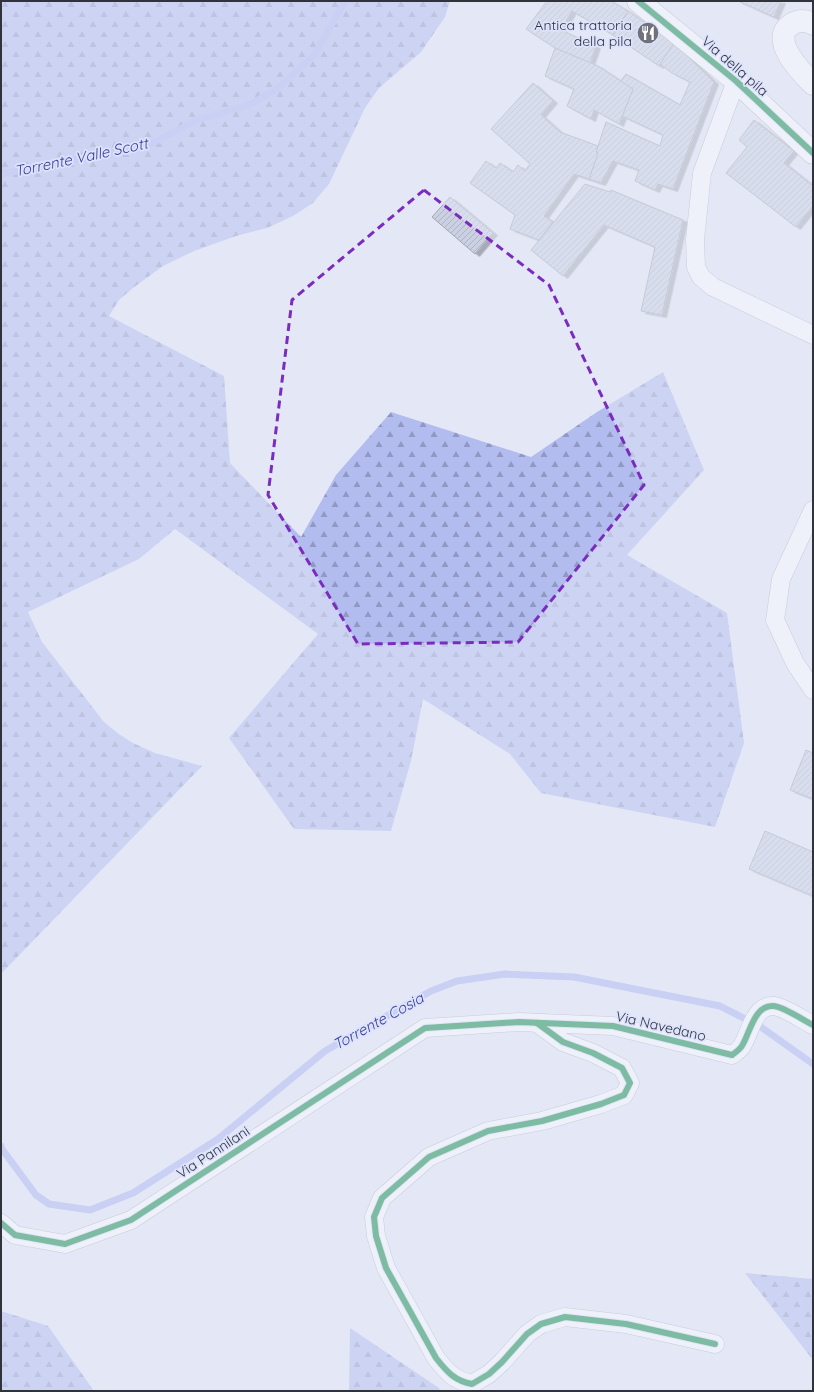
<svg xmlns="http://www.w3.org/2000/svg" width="814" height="1392" viewBox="0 0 814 1392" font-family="Quicksand,sans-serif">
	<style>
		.forest { fill: url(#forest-firs) }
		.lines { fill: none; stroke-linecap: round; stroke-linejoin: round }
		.stream { stroke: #a8b4f2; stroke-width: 7 }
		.building { fill: url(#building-hatch); stroke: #a3a6b1; filter: url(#shadow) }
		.street-casing { stroke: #a8abb6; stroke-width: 19 }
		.secondary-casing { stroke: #a8abb6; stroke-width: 23 }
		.street { stroke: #fbfcfe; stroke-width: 18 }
		.secondary { stroke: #fbfcfe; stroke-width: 22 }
		.cycleway-casing { stroke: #dde3fd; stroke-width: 8 }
		.cycleway { stroke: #00873e; stroke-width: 6 }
		.marked { fill: none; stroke: #7b2cbf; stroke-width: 3; stroke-dasharray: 8 5; stroke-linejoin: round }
		.labels { text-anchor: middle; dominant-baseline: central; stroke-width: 3.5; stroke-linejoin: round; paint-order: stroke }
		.poi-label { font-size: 14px; fill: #30323c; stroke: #dde3fd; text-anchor: end }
		.street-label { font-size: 14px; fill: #30323c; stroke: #dde3fd }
		.water-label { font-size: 15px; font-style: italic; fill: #363b99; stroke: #dde3fd }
	</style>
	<defs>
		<pattern id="forest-firs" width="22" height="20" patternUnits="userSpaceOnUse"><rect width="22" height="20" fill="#b2bcef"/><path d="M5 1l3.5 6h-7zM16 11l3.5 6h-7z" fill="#9199c3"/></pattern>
		<pattern id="building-hatch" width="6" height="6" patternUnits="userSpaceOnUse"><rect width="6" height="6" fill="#cbd0e3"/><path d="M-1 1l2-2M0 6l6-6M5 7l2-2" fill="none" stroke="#afb3c4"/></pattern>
		<filter id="shadow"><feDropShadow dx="4.5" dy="2.5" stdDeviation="0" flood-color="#0004"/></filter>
	</defs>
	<rect width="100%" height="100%" fill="#e4e8f6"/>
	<g class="forest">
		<polygon points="1,1 450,1 445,17 421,52 379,88 365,108 329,184 313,203 293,216 267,228 236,236 194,251 163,266 133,288 119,300 109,316 224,376 230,463 301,537 336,475 391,412 531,457 597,412 663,372 704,470 627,555 727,613 744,743 715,827 541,793 510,754 423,699 411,761 391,831 294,829 229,738 318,634 175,529 139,559 28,612 42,642 104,722 119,734 133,743 155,753 202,766 1,974"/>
		<polygon points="745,1273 813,1279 813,1360"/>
		<polygon points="1,1311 48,1326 94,1391 1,1391"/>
		<polygon points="350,1328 439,1388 440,1391 349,1391"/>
	</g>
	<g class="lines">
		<g class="stream">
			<polyline points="1,174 147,146 195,121 251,104 277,89 314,55 345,1"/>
			<polyline points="1,1146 2,1149 36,1195 49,1204 90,1210 133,1193 218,1139 325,1051 431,991 457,981 505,974 574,977 720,1006 761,1027 813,1064"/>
		</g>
	</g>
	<g class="building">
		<polygon points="547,1 611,1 628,11 613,35 572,11 561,30 596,46 590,63 555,48 526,29"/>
		<polygon points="738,1 781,1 774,17"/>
		<polygon points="628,11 674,43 659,66 613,35"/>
		<polygon points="674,43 714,82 673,189 658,184 655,190 635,181 639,170 613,161 601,183 589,179 598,153 596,152 606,122 660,146 663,135 622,116 633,89 620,82 626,74 680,105 690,82 672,73 660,64"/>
		<polygon points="555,48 598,66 633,89 619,124 594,110 591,119 567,106 574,89 545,76"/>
		<polygon points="533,83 553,101 541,115 560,132 598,146 596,152 598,153 589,179 574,174 544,216 553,222 539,240 510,229 515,215 470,183 486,161 496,168 500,163 513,172 518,165 525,171 530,164 491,129"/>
		<polygon points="754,120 794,151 784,163 813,186 813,206 796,227 726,173 747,147 739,140"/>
		<polygon points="585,184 610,192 611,190 683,220 662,315 641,311 655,247 604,225 563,276 531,250"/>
		<polygon points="450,197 493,233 475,254 432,217"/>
		<polygon points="806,750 813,753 813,799 790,790"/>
		<polygon points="765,831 813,852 813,896 749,869"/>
	</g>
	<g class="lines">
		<g class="street-casing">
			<g id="street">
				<polyline points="736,81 702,173 695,240 696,267 701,277 713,287 813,335"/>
				<polyline points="813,510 781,579 775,620 795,663 813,690"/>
				<path d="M537 1023 563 1042 593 1053 622 1068 630 1083 624 1095 601 1104 542 1121 488 1131 429 1157 382 1198 374 1217 376 1236 386 1268 436 1358C447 1372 455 1381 472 1384L489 1374 502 1362 527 1334 541 1324 565 1317 626 1324 715 1344"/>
				<path d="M1 1223 15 1235 65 1244 131 1220 425 1028 519 1022 613 1026 732 1055C736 1052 741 1049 743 1044 750 1032 755 1004 774 1006 784 1007 803 1020 813 1025"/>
			</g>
		</g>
		<g class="secondary-casing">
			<g id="secondary">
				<polyline points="638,1 736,81 813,153"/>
				<path d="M813 24C806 20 799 20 792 24 768 39 801 72 813 84"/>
			</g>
		</g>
		<use href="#street" class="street"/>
		<use href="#secondary" class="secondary"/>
		<g class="cycleway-casing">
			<g id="cycleway">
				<polyline points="638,1 736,81 813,153"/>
				<path d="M537 1023 563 1042 593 1053 622 1068 630 1083 624 1095 601 1104 542 1121 488 1131 429 1157 382 1198 374 1217 376 1236 386 1268 436 1358C447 1372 455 1381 472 1384L489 1374 502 1362 527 1334 541 1324 565 1317 626 1324 715 1344"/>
				<path d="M1 1223 15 1235 65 1244 131 1220 425 1028 519 1022 613 1026 732 1055C736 1052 741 1049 743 1044 750 1032 755 1004 774 1006 784 1007 803 1020 813 1025"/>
			</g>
		</g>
		<use href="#cycleway" class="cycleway"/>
	</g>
	<path d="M0 0H814V1392H0ZM424 190 549 285 644 485 518 642 358 644 268 495 292 300Z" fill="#e4e8f6" fill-opacity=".55" fill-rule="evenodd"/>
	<path class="marked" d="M424 190 549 285 644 485 518 642 358 644 268 495 292 300Z"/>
	<defs>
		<g id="restaurant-disc" transform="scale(1.15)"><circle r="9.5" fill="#6f727d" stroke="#dde3fd"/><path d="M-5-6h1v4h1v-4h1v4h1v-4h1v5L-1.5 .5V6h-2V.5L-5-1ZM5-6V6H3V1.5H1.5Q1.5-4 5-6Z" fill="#fff"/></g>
	</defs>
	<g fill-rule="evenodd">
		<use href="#restaurant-disc" x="648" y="33"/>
	</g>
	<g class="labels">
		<g class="poi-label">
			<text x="632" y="25">Antica trattoria<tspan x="632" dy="16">della pila</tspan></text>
		</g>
		<g class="street-label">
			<text transform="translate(735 66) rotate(41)">Via della pila</text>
			<text transform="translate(661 1026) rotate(13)">Via Navedano</text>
			<text transform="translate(213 1152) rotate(-33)">Via Pannilani</text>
		</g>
		<g class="water-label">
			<text transform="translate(81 157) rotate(-12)">Torrente Valle Scott</text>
			<text transform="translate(378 1021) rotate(-29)">Torrente Cosia</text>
		</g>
	</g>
	<rect width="814" height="1392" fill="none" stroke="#30323c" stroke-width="4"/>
</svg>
